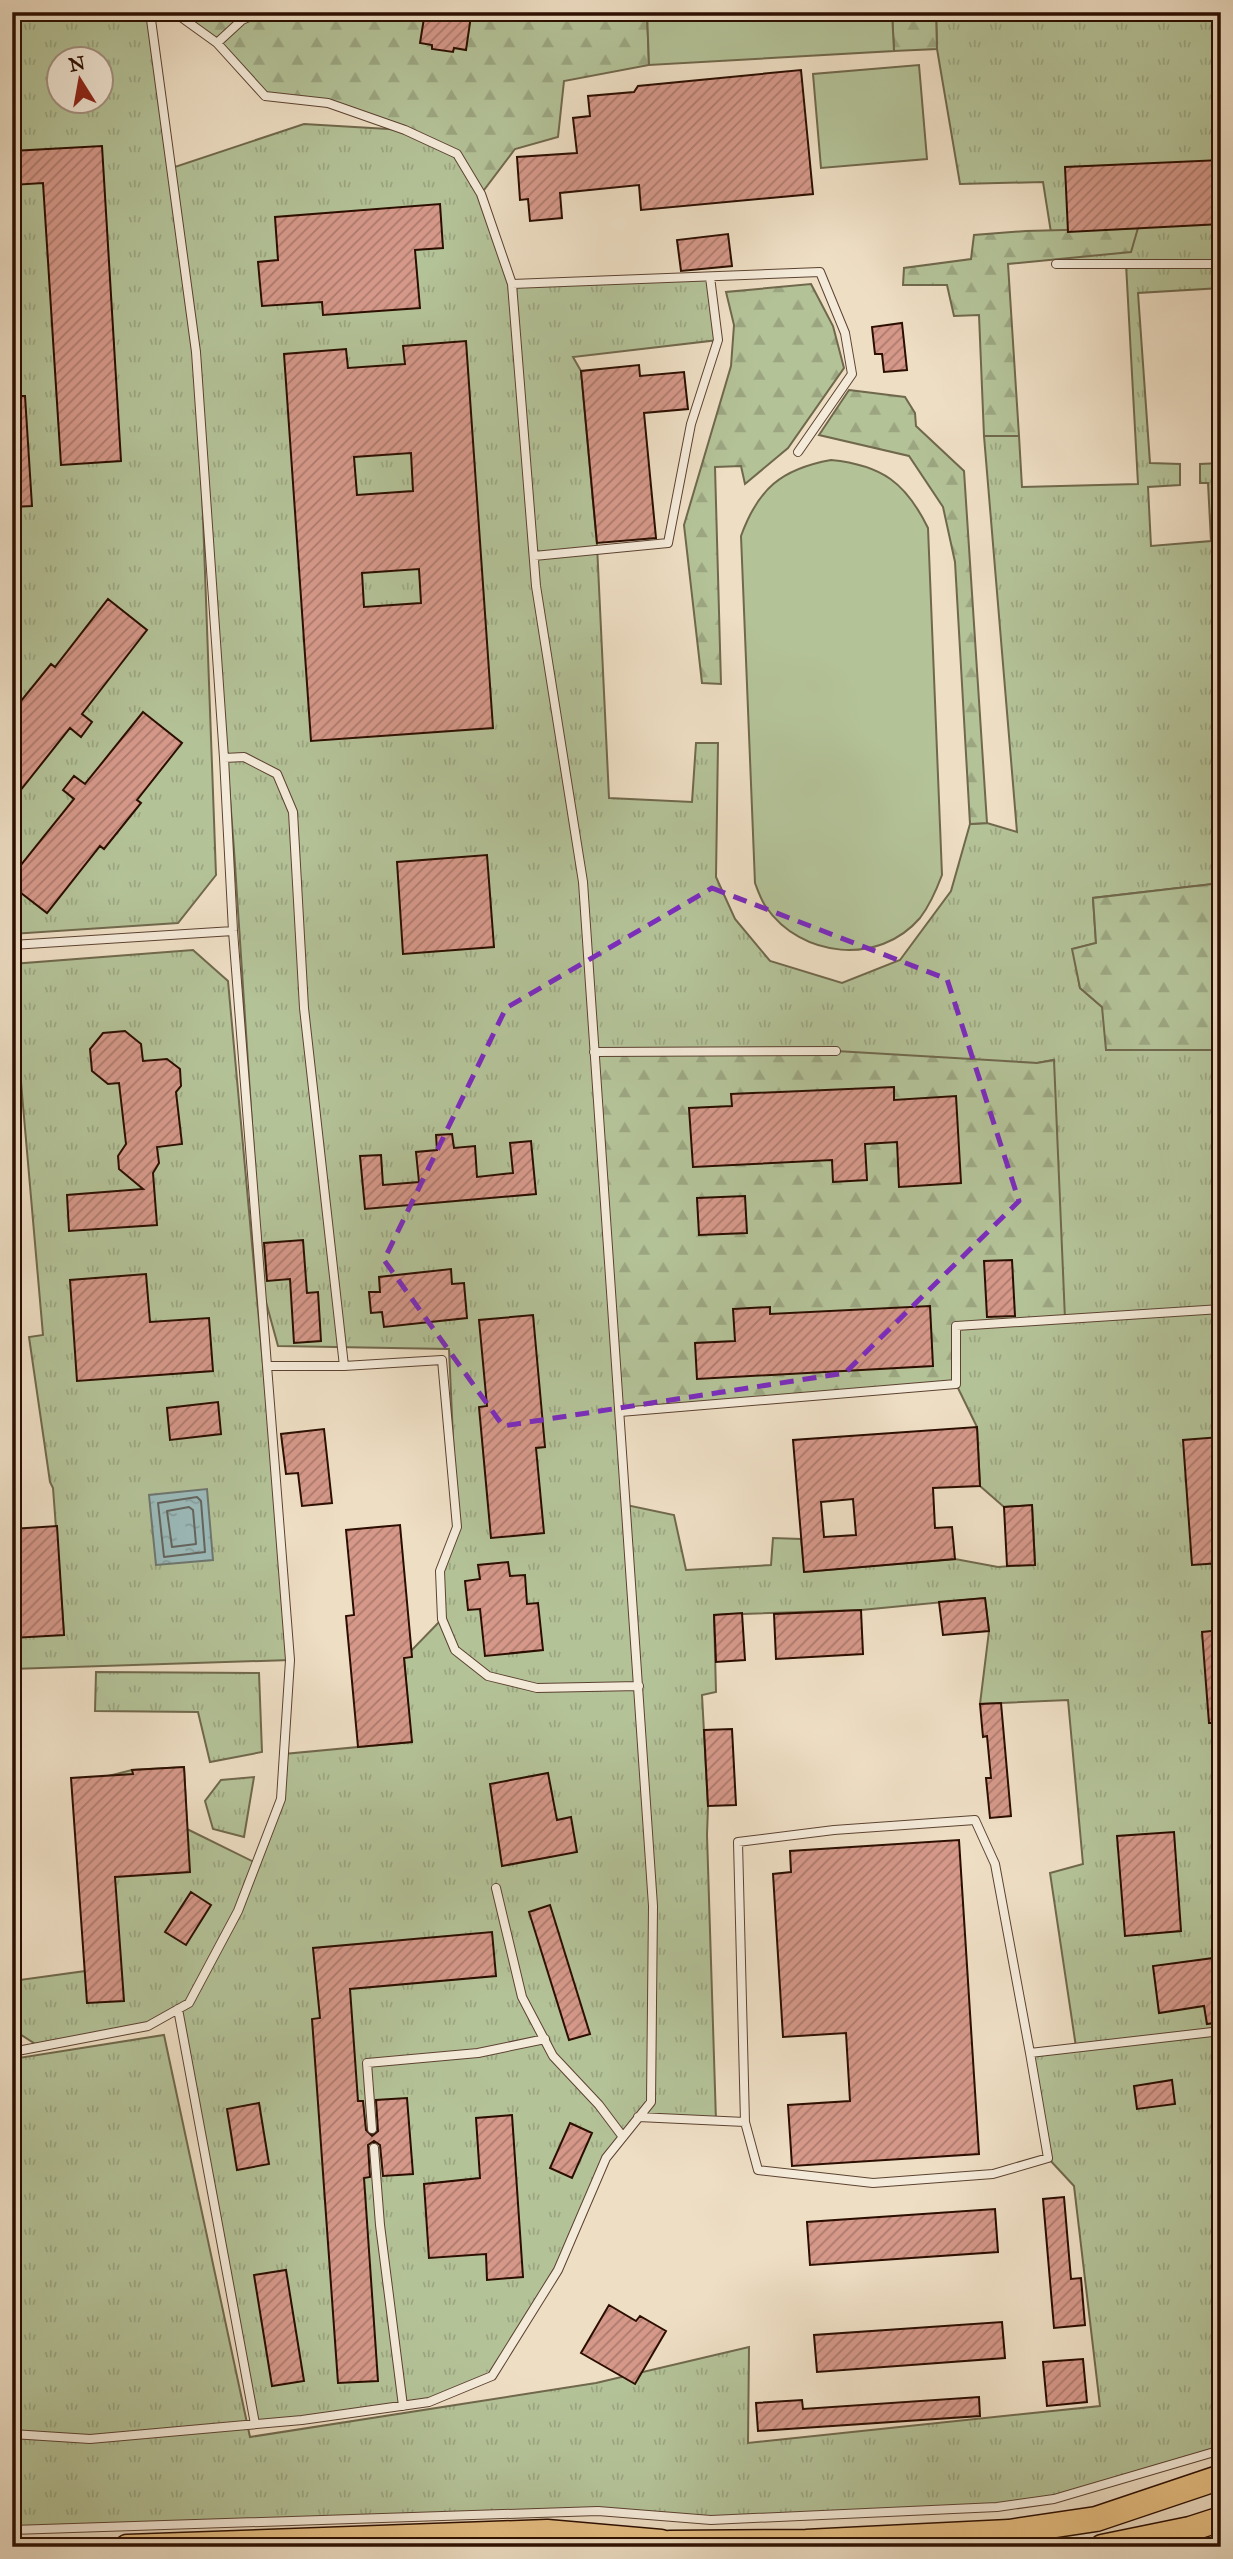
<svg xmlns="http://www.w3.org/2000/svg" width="1233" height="2559" viewBox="0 0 1233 2559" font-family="'IM FELL Great Primer',serif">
<defs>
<pattern id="grass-tufts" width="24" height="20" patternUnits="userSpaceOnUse" patternTransform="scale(1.75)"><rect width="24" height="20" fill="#b4c298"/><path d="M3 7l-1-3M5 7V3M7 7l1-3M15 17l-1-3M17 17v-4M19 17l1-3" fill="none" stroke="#9ba681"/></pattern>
<pattern id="forest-firs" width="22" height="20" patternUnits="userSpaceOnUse" patternTransform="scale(1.75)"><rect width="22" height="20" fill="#b4c298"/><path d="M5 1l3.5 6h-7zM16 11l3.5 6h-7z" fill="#9ba681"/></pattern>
<pattern id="water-ripples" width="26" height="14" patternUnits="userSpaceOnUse" patternTransform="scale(1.75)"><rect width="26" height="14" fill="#9bbbbb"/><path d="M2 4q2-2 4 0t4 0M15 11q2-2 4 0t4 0" fill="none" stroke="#86a09f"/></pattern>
<pattern id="building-hatch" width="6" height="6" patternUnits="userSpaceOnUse" patternTransform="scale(1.75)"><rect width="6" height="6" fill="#d59889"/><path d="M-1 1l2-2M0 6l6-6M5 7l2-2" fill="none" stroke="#ad7a6e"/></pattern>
</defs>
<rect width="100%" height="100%" fill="#eedec4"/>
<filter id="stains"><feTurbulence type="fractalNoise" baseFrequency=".00286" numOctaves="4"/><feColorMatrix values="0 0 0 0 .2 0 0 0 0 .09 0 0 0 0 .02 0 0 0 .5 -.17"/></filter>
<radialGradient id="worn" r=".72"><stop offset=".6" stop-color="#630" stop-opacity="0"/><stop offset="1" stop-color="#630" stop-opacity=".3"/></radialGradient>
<path fill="url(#grass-tufts)" stroke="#70684c" stroke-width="2" fill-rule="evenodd" d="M12,12H150L172,168L304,124L405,130L457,154L481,194L512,284L710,277L718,340L573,357L581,371L597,545L609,798L692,802L696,743H718L716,877L735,919L770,961L842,983L900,960L951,891L970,824L987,823L1017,832L984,436H1019L1022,487L1138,484L1126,264H1056L1043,182L960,184L937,49L936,12H1221V288L1138,293L1150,463L1180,464V485L1148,487L1151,546L1211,541L1208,483H1200V464L1221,463V883L1093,898L1096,943L1073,949L1080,988L1102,1007L1213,1050H1221V2450L1101,2486L997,2507L712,2520L598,2511L12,2530V2059L164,2035L250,2437L596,2383L749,2347L748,2443L1100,2406L1074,2186L1048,2158L1030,2053L1076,2047L1050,1873L1083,1864L1068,1700L980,1704L989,1631L985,1598L861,1610L714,1615L716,1692L702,1695L708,1806L707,1835L716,2121L638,2118L606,2158L558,2270L492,2376L429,2402L255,2424L178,2009L148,2026L40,2047L12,2029V1981L85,1971L108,1776L132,1770L184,1767L187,1829L256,1863L281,1799L284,1754L411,1742L404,1658L442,1619L440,1571L457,1527L449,1349L278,1346L263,1291L234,850L198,380L216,875L178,923L12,934ZM60,60H102V102H60ZM595,1052L1037,1063L1053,1060L956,1326V1384L977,1427L980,1486L1004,1507L1032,1505L1035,1564L998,1567L955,1559L805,1572L801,1539L773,1538L771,1565L686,1570L674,1515L626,1505Z
M193,950L228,981L290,1660L12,1669V1638L64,1634L53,1488L50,1482L29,1337L43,1335L20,1071H12V964Z
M96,1672L259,1673L262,1752L210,1762L198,1712L95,1711Z
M254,1777L244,1837L213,1829L205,1801L221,1780Z"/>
<path fill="url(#forest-firs)" stroke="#70684c" stroke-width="2" d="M174,12H647L649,65L564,81L558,137L515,149L481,194L457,154L328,103L265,96L217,43Z
M892,12H936L937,49L894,51Z
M1138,228L1131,252L1008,264L1019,436H984L979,315L954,316L947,285H903L904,268L971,259L974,235L1026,231Z
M811,284L833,326L844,368L788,448L745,484L741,466L715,467L721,684L702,683L684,525L731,366L734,325L726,292Z
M849,390L905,397L915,413L916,426L964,471L987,823L970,824L955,562L943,507L909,456L819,435Z
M1221,883V1050H1106L1102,1007L1080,988L1072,949L1096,943L1093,898Z
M836,1051L1037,1063L1054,1060L1065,1319L956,1326V1384L620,1412L594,1052Z"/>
<path fill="#b4c298" stroke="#70684c" stroke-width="2" d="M647,12H892L894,51L649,65Z
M919,65L927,159L821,168L813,74Z
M831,460C882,465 906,483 928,528L942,875C936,891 930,905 920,918C879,966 801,958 766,907C761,900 758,891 755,883L741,536C758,489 781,469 831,460Z"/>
<path fill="url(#water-ripples)" stroke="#6e7670" stroke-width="2" d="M207,1489L213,1560L156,1565L149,1495Z"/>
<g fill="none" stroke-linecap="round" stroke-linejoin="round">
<path stroke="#63645e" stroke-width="2" d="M197,1497L201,1501L205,1552L164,1557L158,1503Z
M189,1507L193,1510L196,1544L172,1547L167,1511Z"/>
</g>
<path fill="url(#building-hatch)" stroke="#2b0e00" stroke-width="2" fill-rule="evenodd" d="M425,12H458L471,16L466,50L454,48L453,52L432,49V45L420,43Z
M801,70L813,194L641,210L639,185L560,193L562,218L530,221L528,199L520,200L517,157L577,153L573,118L590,116L588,96L634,92L638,86Z
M102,146L121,461L61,465L43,183L12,185V151Z
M1221,160V224L1068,232L1065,167Z
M440,204L443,248L415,250L420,308L323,315L322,302L262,306L258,262L278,260L275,217Z
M728,234L732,266L681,271L677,240Z
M902,323L907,370L884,372L882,354H875L872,327Z
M466,341L493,728L311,741L284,354L346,349L348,368L405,364L403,346ZM411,453L413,491L357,495L354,457ZM419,569L421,603L364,607L362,573Z
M639,365L640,376L684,372L688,409L644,413L656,538L597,543L581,371Z
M12,396H25L32,506L12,507Z
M108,599L147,630L82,714L92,722L81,737L70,728L12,801V712L51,664L55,667Z
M143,712L182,743L137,800L141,803L104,849L100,846L47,913L12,886V876L74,799L63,790L74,776L85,784Z
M487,855L494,947L403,954L397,862Z
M125,1031L141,1044L143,1061L167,1059L180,1069L181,1086L176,1092L182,1144L157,1147L159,1163L153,1173L157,1225L69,1231L67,1195L143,1189L119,1169L118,1156L126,1144L119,1083L108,1084L92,1071L90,1049L103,1033Z
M894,1087V1100L956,1096L961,1183L899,1187L897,1142L865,1144L867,1180L833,1182L832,1160L693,1167L689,1108L732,1106L731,1094Z
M452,1134L454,1148L475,1146L477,1177L513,1173L510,1143L531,1141L536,1194L365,1209L360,1156L381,1155L383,1185L419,1182L416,1152L437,1150L436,1135Z
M745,1196L747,1233L699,1235L697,1198Z
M303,1240L307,1293L318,1292L321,1341L294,1343L290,1279L267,1281L264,1243Z
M1012,1260L1015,1316L987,1317L984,1261Z
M451,1269L452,1284L464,1283L467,1318L384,1327L382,1312L371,1313L369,1292H380L379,1277Z
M146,1274L150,1322L209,1318L213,1371L77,1381L70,1280Z
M930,1306L933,1366L697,1379L695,1343L735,1341L733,1309L770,1307V1314Z
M533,1315L545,1447L536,1448L544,1533L491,1538L479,1407L487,1406L479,1320Z
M218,1402L221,1434L170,1440L167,1408Z
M977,1427L980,1486L933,1488L935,1528L952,1527L955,1559L804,1572L793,1440ZM853,1499L856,1535L824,1537L821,1502Z
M324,1429L332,1503L302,1506L298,1473L286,1474L281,1434Z
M1220,1437L1221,1563L1192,1565L1183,1440Z
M1032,1505L1035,1565L1007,1566L1004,1507Z
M400,1525L412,1657L404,1658L412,1742L358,1747L346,1616L354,1615L346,1530Z
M57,1526L64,1635L12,1638V1529Z
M508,1562L510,1576L525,1575L527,1604L538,1603L543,1650L485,1656L480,1609L468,1610L465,1581L480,1579L478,1565Z
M985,1598L989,1631L943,1635L939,1602Z
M861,1610L863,1654L776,1659L774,1614Z
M742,1613L745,1660L716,1662L714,1615Z
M1221,1630V1723H1209L1202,1632Z
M1001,1703L1011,1816L990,1818L986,1778H991L987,1736L983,1737L980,1704Z
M732,1729L736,1805L708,1806L704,1730Z
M184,1767L190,1872L115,1877L124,2001L87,2003L71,1778L133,1774L132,1770Z
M548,1773L557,1820L571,1817L577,1852L502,1866L490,1784Z
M1174,1832L1181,1931L1125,1936L1117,1836Z
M959,1840L979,2154L792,2166L788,2105L850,2101L846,2033L783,2037L773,1874L791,1872L790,1851Z
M191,1892L211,1905L186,1945L165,1932Z
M550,1905L590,2034L569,2040L529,1912Z
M492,1932L496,1976L350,1989L358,2101H363L366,2130L372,2136L378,2131L376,2100L407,2098L413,2174L383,2176L380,2145L374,2141L368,2145L370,2177L364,2178L378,2381L338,2383L312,2019L320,2018L313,1948Z
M1221,1957V2022L1207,2024L1204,2006L1159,2013L1153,1966Z
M1172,2080L1175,2104L1137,2109L1134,2086Z
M259,2103L269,2164L237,2170L227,2109Z
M512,2115L523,2277L487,2280L486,2254L429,2258L424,2184L480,2178L476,2118Z
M570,2123L592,2133L572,2178L550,2168Z
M1064,2197L1071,2279L1081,2278L1085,2325L1054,2328L1043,2199Z
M995,2209L998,2252L810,2265L807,2222Z
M286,2270L304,2381L272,2386L254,2275Z
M609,2305L636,2321L640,2316L666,2331L635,2384L581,2353Z
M1002,2322L1005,2358L817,2372L814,2335Z
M1083,2359L1087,2402L1047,2406L1043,2362Z
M979,2397L980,2416L758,2431L756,2403L802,2400L803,2409Z"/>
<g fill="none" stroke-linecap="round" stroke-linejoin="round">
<defs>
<path id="service" d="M217,43L242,20L260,12
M1056,264H1221
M512,284L820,272L845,333L852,374L798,452
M534,556L668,543L691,424L718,340L710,277
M224,758L244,757L277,774L293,812L304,1008L344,1366H268
M12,945L233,931
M594,1052L836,1051
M344,1366L442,1360L457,1527L440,1571L442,1619L455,1650L488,1676L537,1688L639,1686
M620,1412L956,1384V1326L1221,1309
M496,1888L522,1997L553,2056L599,2105L623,2137
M178,2009L255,2424
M12,2052L148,2026L189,2003L238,1911L281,1799L290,1660L233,931L224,758L196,352L150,12
M638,2117L745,2122L758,2170L873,2183L993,2174L1048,2158L1030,2053L1221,2031
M745,2122L738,1842L834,1830L975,1820L995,1864L1030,2053
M372,2129L367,2063L478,2053L545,2039
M374,2148L380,2225L403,2406
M12,2434L90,2439L302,2420L429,2402L492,2376L558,2270L606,2158L651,2102L653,1906L583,882L536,586L512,284L481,194L457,154L405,130L328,103L265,96L217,43L174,12
M12,2530L598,2511L711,2520L997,2507L1054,2499L1221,2450"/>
<path id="minor" d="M1190,2529L1192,2547"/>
<path id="primary" d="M127,2547L547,2532L661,2542
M644,2547L669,2543L806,2542L1009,2532L1096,2519L1221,2477
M1102,2547L1190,2529L1221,2519"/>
</defs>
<use href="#service" stroke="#5c4231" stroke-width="10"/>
<use href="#minor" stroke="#5c4231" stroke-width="18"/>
<use href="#primary" stroke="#2b0e00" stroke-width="27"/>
<use href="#service" stroke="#f4ead9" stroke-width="8"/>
<use href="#minor" stroke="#f4ead9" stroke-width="16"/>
<use href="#primary" stroke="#e7bf82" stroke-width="24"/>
</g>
<path fill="none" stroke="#7b2cbf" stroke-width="5" stroke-dasharray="14 9" stroke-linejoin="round" d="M712,888L947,979L1019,1201L845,1373L503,1426L384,1260L506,1008Z"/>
<rect width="1233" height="2559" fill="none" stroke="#eedec4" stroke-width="42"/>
<rect x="14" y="14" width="1205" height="2531" fill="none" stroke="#2b0e00" stroke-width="3.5"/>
<rect x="21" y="21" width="1191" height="2517" fill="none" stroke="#2b0e00" stroke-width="2"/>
<g transform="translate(80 80) rotate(349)"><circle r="33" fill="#f4ead9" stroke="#a49282" stroke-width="2"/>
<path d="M0-5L12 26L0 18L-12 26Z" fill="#8f2418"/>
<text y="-10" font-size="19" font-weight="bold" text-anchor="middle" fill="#2b0e00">N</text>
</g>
<rect width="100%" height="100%" filter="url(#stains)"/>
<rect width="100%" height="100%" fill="url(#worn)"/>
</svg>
